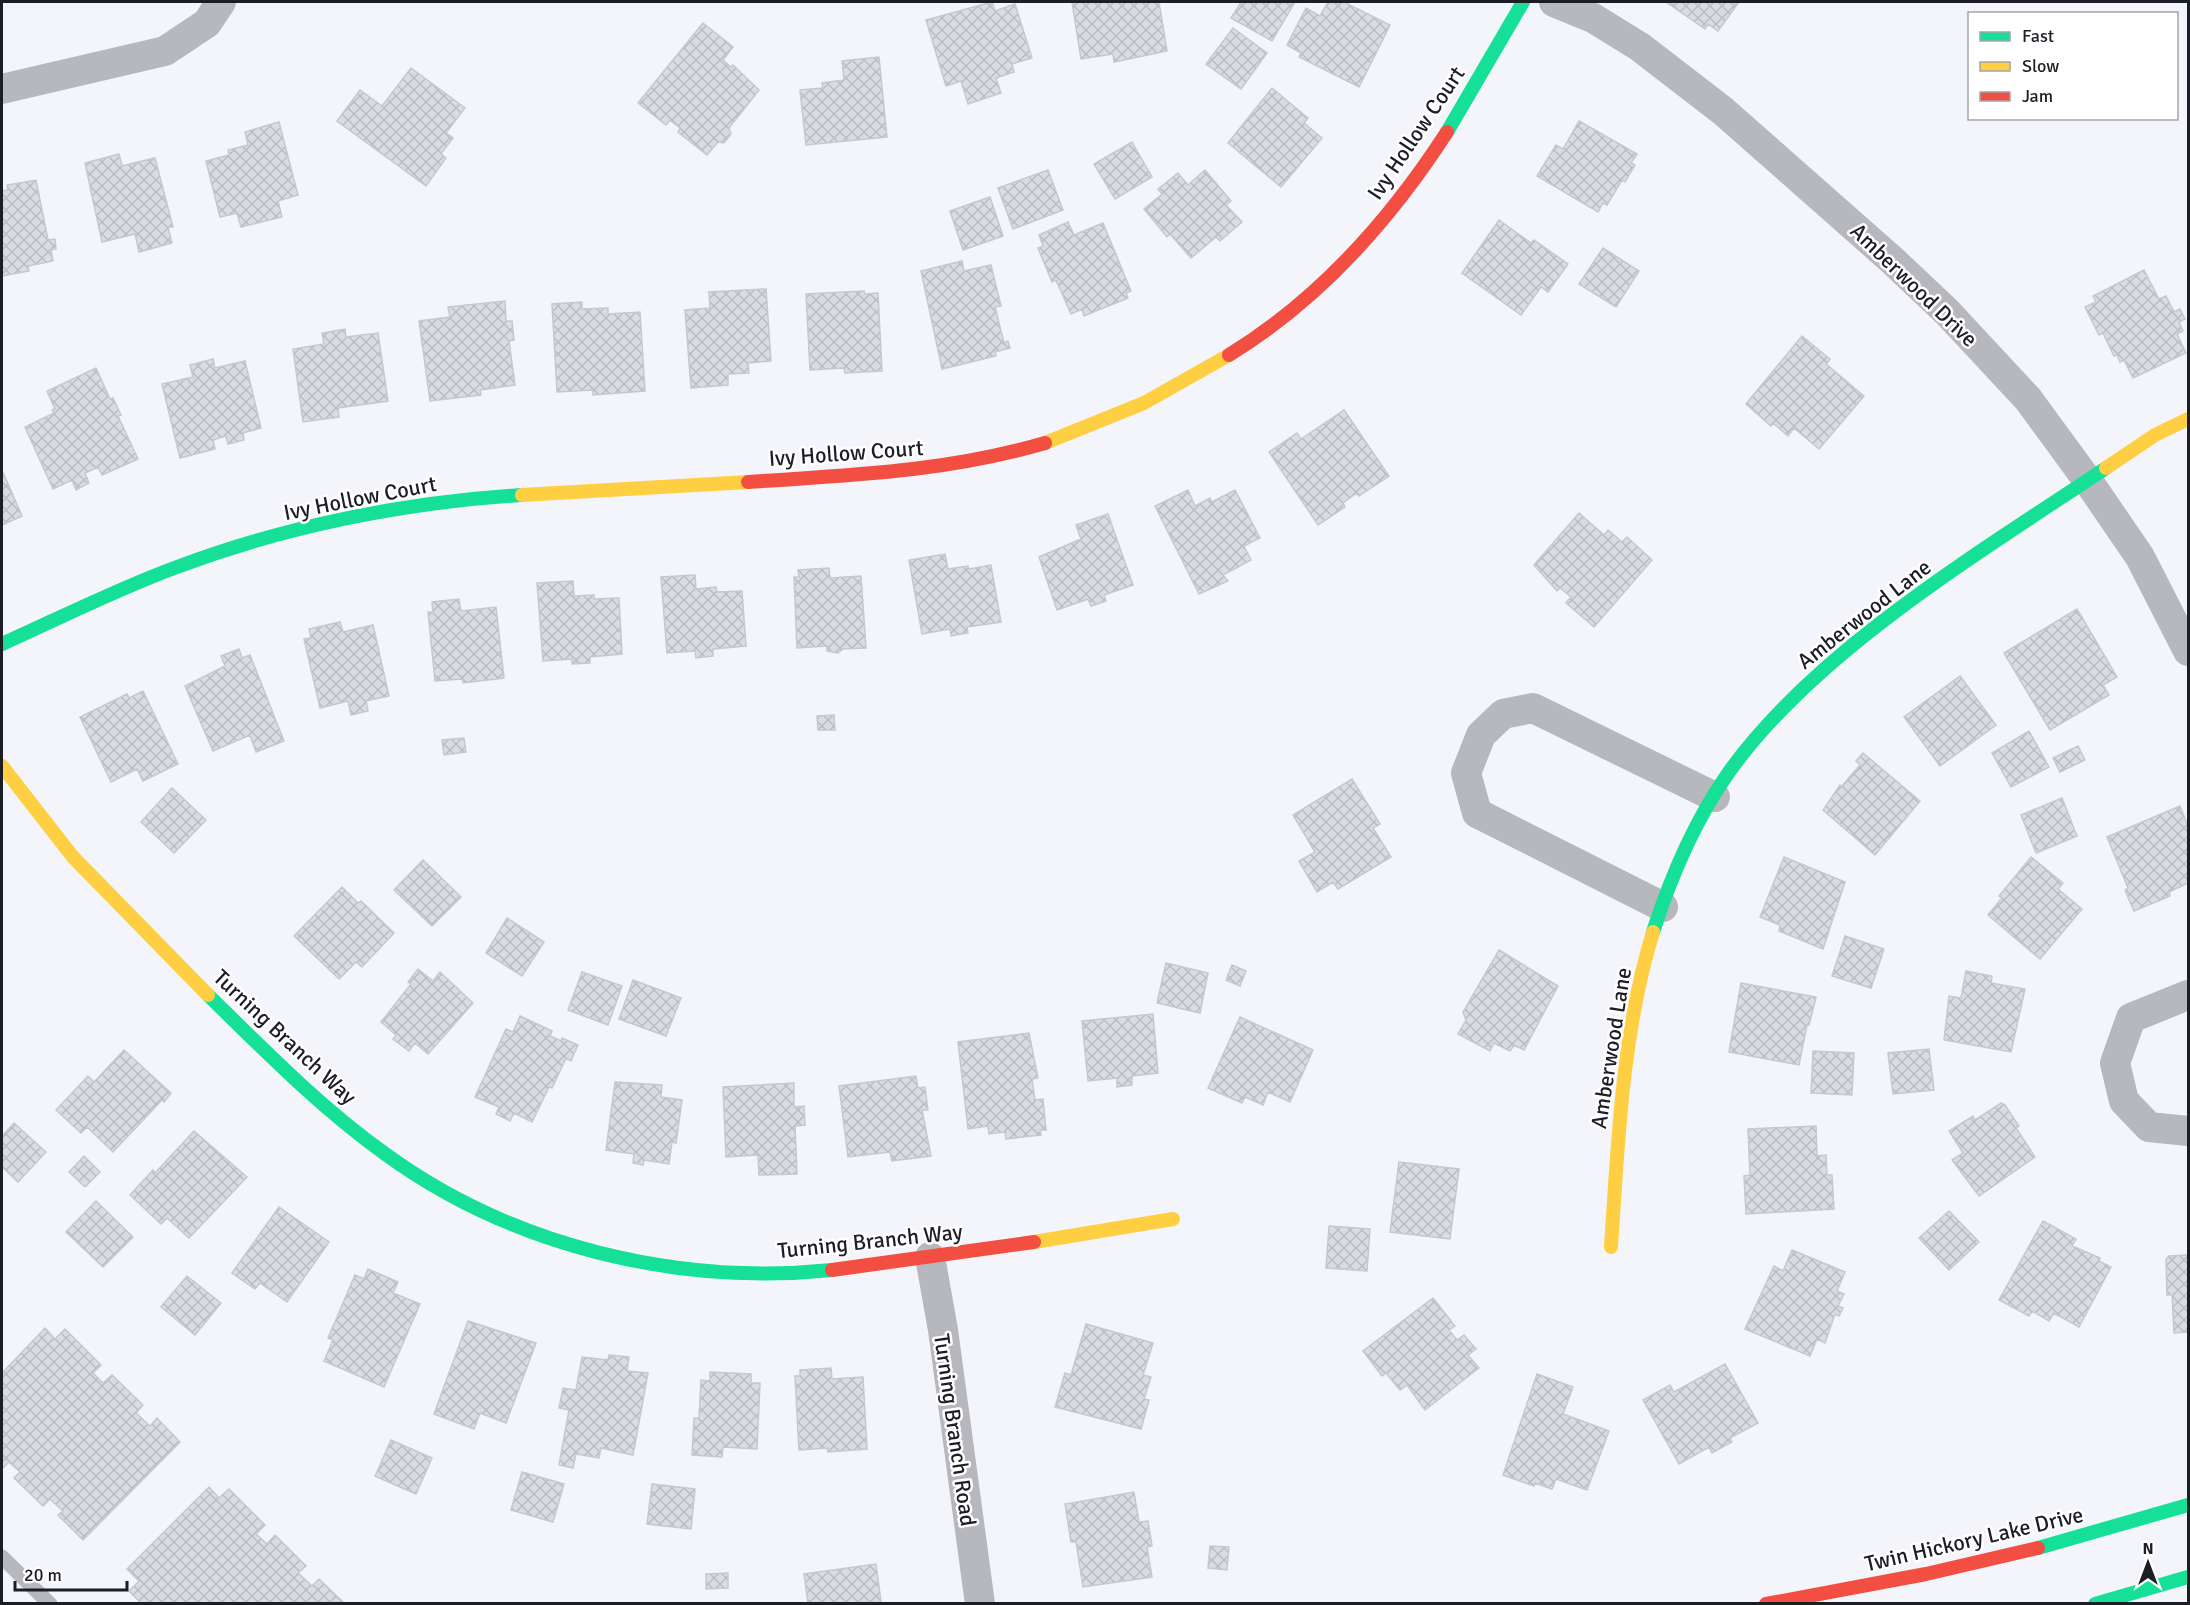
<svg xmlns="http://www.w3.org/2000/svg" width="2190" height="1605" viewBox="0 0 2190 1605" font-family="Signika,sans-serif">
<defs>
<pattern id="building-cross-hatch" width="8" height="8" patternUnits="userSpaceOnUse" patternTransform="scale(1.5)"><rect width="8" height="8" fill="#dadbe3"/><path d="M0 0l8 8M0 8l8-8" fill="none" stroke="#bbbcc3"/></pattern>
</defs>
<rect width="100%" height="100%" fill="#f4f5fb"/>
<path fill="url(#building-cross-hatch)" stroke="#c7c8ce" stroke-width="1.5" d="M992,2L995,11L1015,4L1032,58L1012,64L1014,72L996,78L1001,93L968,104L961,81L946,86L926,20Z
M1072,2H1159L1167,51L1114,62L1113,54L1081,59Z
M1241,2H1295L1272,41L1231,18Z
M1328,2H1344L1390,25L1359,87L1299,57L1301,53L1287,45L1306,8L1320,16Z
M1666,2H1739L1718,31L1708,24L1705,29Z
M703,23L733,47L723,60L731,67L733,65L759,90L729,128L731,134L724,143L718,142L707,155L678,132L680,128L670,120L666,125L638,103Z
M1233,28L1267,53L1241,89L1206,64Z
M879,57L887,137L806,145L800,90L823,88L822,83L844,80L842,61Z
M411,68L465,108L446,133L453,138L441,154L446,158L426,186L337,121L360,90L382,106Z
M1272,88L1308,118L1304,123L1322,138L1281,187L1228,143Z
M1579,121L1637,154L1631,163L1635,165L1625,182L1622,180L1607,205L1603,203L1598,212L1537,176L1556,145L1563,149Z
M279,122L298,195L278,201L282,217L241,227L237,213L220,217L206,161L229,155L228,150L248,145L245,132Z
M1132,142L1152,177L1115,199L1094,164Z
M119,154L122,166L155,158L173,227H168L172,243L139,252L135,234L102,242L85,163Z
M1048,170L1063,210L1013,229L998,188Z
M1205,170L1231,201L1226,205L1242,222L1220,241L1216,237L1191,258L1170,234L1167,237L1144,209L1162,194L1158,189L1178,173L1188,185Z
M36,180L48,240L55,239L56,249L51,250L53,261L28,266L29,271L2,276V191L8,190L7,185Z
M990,197L1003,236L963,250L950,211Z
M1499,220L1531,243L1534,240L1568,264L1548,292L1541,287L1521,315L1462,273Z
M1068,222L1074,235L1103,223L1131,291L1126,293L1128,298L1084,316L1082,309L1071,314L1056,280L1052,282L1038,248L1043,246L1039,235Z
M1603,248L1639,271L1616,307L1579,284Z
M962,261L964,271L991,265L1001,306L995,307L1004,343L1008,341L1010,348L995,352L996,356L942,369L921,271Z
M2144,270L2159,299L2166,296L2174,312L2180,309L2185,319L2179,322L2183,331L2177,334L2186,353L2133,378L2124,360L2120,362L2117,355L2114,356L2103,333L2099,335L2085,307L2096,302L2093,296Z
M766,289L771,361L748,363L749,373L728,374V385L691,388L685,310L710,308L709,292Z
M864,291L865,294L878,293L882,371L845,373L844,368L810,370L806,294Z
M505,301L506,321H512L514,340L509,341L515,385L480,390L481,395L430,401L419,321L450,317L448,307Z
M582,302V309L608,308V314L640,312L645,391L593,395V390L557,392L552,304Z
M345,329L346,337L378,333L388,401L338,408L339,417L303,422L293,349L324,344L322,333Z
M1802,336L1830,359L1826,364L1864,396L1819,449L1794,428L1788,436L1773,423L1771,426L1746,404Z
M213,359L215,368L245,361L261,428L243,433L244,440L228,444L226,436L213,440L215,449L180,458L162,384L193,377L190,365Z
M96,368L110,399L113,398L121,415L118,416L138,459L102,475L98,467L85,473L89,483L76,490L72,480L53,489L25,427L54,413L52,410L55,409L47,391Z
M1344,410L1389,476L1359,496L1357,493L1343,503L1345,507L1318,525L1269,452L1297,433L1301,439Z
M2,470L22,516L2,525Z
M1188,490L1195,506L1210,498L1212,502L1235,490L1260,538L1244,546L1251,560L1223,575L1228,581L1199,594L1155,506Z
M1579,513L1604,535L1608,530L1622,542L1627,537L1652,560L1594,627L1566,603L1571,597L1560,588L1557,591L1534,565Z
M1108,514L1133,585L1104,595L1106,601L1091,606L1088,599L1057,610L1039,557L1081,539L1076,525Z
M945,554L948,569L968,566L969,569L991,565L1001,622L967,627L968,633L951,636L950,629L922,634L909,560Z
M829,568L830,578L861,576L866,648L843,649L838,653L827,651V646L797,648L794,577H799L798,570Z
M695,575L696,589L716,587L717,592L742,591L746,646L713,649V656L696,658L695,651L667,653L661,577Z
M573,581L574,596L594,595V599L619,598L622,654L590,657V663L572,664V659L543,661L537,583Z
M459,599L461,611L496,607L504,678L463,683L462,679L435,681L428,612H433L432,602Z
M2077,609L2117,677L2103,685L2109,695L2050,730L2004,653Z
M340,622L343,632L373,625L389,696L366,701L368,711L351,715L348,701L320,708L304,639L311,638L309,629Z
M239,649L242,658L250,655L284,741L256,752L250,735L213,751L185,686L225,666L221,656Z
M1960,676L1996,725L1940,766L1904,717Z
M143,691L178,764L143,781L137,769L111,782L80,717L127,694L129,698Z
M834,715L835,730H818L817,716Z
M2029,731L2049,767L2011,787L1992,753Z
M464,738L466,752L444,755L442,740Z
M2078,746L2085,760L2060,772L2053,758Z
M1863,753L1920,801L1875,855L1823,810L1840,785L1841,787L1860,765L1856,761Z
M1352,779L1380,824L1373,828L1391,857L1338,889L1333,882L1317,892L1299,861L1315,852L1293,815Z
M172,788L206,820L174,853L141,822Z
M2062,798L2077,836L2036,853L2021,815Z
M2180,806L2188,826V883L2169,892L2170,896L2134,911L2125,890L2128,888L2107,837Z
M1784,857L1845,882L1823,949L1779,931L1780,925L1760,917Z
M2031,857L2063,883L2058,889L2082,909L2040,959L1988,915L2002,898L1999,896Z
M423,860L461,897L432,926L394,890Z
M342,887L358,903L361,901L394,933L362,967L356,962L339,979L294,936Z
M507,918L544,942L522,976L486,953Z
M1845,936L1884,949L1871,988L1832,976Z
M1499,950L1558,986L1524,1050L1514,1045L1510,1051L1494,1043L1490,1051L1458,1034L1466,1020L1463,1012Z
M1166,963L1208,973L1200,1013L1157,1003Z
M1232,965L1246,971L1240,986L1226,980Z
M418,969L433,981L440,972L473,1003L428,1054L415,1043L409,1051L393,1039L396,1035L381,1022L411,984L408,982Z
M1966,971L1992,976L1991,983L2025,989L2011,1052L1944,1040L1949,996L1961,998Z
M582,972L622,986L608,1025L568,1010Z
M633,980L681,998L666,1036L619,1019Z
M1741,983L1816,997L1809,1025H1807L1799,1065L1729,1052Z
M1153,1014L1158,1073L1132,1076V1085L1117,1087V1078L1088,1081L1082,1021Z
M520,1016L552,1031L550,1036L561,1041L562,1038L578,1045L571,1061L566,1058L552,1088L549,1087L532,1122L514,1113L510,1121L496,1114L499,1107L475,1097L506,1029L513,1032Z
M1240,1017L1313,1050L1290,1102L1268,1092L1263,1105L1245,1097L1242,1103L1208,1088Z
M1029,1033L1038,1078L1032,1079L1035,1100L1043,1099L1046,1130H1040L1041,1135L1006,1139L1005,1132L989,1134L988,1126L968,1129L958,1042Z
M1929,1049L1934,1090L1893,1094L1888,1053Z
M124,1050L171,1093L164,1102L162,1100L113,1152L87,1127L81,1133L56,1110L88,1076L94,1082Z
M1813,1051L1854,1053L1852,1095L1811,1093Z
M916,1076L918,1088L925,1087L928,1110H922L931,1156L892,1161L890,1152L848,1157L839,1086Z
M615,1082L662,1085L661,1097L682,1100L676,1143L672,1142L669,1164L644,1160L643,1165L633,1163L634,1154L606,1150Z
M794,1083V1107L804,1106L805,1125L795,1126L797,1174L759,1175L758,1155L726,1157L723,1087Z
M2001,1103L2005,1105L2019,1126L2016,1128L2035,1157L1979,1196L1952,1160L1963,1153L1949,1131L1973,1116L1975,1120Z
M14,1123L46,1152L18,1182L2,1167V1136Z
M1816,1126L1817,1156L1826,1155L1827,1175H1832L1834,1209L1746,1214L1744,1176L1750,1175L1748,1129Z
M194,1131L247,1177L189,1238L167,1218L161,1224L130,1195L153,1170L155,1173Z
M84,1156L100,1172L85,1187L69,1172Z
M1399,1162L1459,1169L1450,1239L1390,1232Z
M96,1201L133,1237L103,1267L66,1232Z
M279,1207L329,1242L287,1302L260,1283L255,1289L232,1273Z
M1949,1211L1979,1242L1949,1270L1919,1238Z
M2043,1221L2076,1239L2072,1246L2100,1258L2099,1261L2111,1267L2079,1327L2054,1313L2049,1321L2032,1311L2029,1316L1999,1300Z
M1329,1226L1370,1229L1367,1271L1326,1268Z
M1792,1250L1845,1272L1837,1291L1844,1294L1838,1306L1843,1308L1839,1316L1835,1314L1825,1343L1817,1339L1810,1356L1745,1329L1774,1266L1783,1271Z
M2188,1255V1332L2174,1333L2172,1295H2167L2166,1259L2169,1256Z
M368,1269L398,1282L393,1293L420,1304L384,1387L324,1361L333,1340L328,1338L355,1275L364,1279Z
M187,1276L221,1303L195,1335L161,1307Z
M1433,1298L1455,1326L1449,1330L1457,1340L1464,1335L1476,1349L1468,1355L1479,1368L1425,1410L1407,1385L1400,1390L1386,1373L1382,1376L1363,1351Z
M468,1321L536,1343L506,1423L480,1413L474,1429L434,1414Z
M1086,1324L1153,1343L1143,1375L1151,1377L1144,1399L1149,1400L1141,1429L1055,1407L1065,1373L1071,1375Z
M45,1328L55,1339L65,1329L101,1365L93,1373L103,1383L112,1375L143,1405L136,1413L150,1426L157,1418L180,1442L83,1540L58,1515L63,1511L50,1499L43,1506L14,1478L20,1472L9,1462L3,1468L2,1466V1373Z
M609,1355L629,1357L627,1371L648,1373L633,1455L601,1448L599,1458L576,1454L573,1468L559,1465L569,1410L559,1408L563,1388L576,1390L582,1357L608,1360Z
M1725,1364L1758,1423L1730,1438L1732,1442L1712,1453L1709,1447L1679,1464L1643,1400L1670,1385L1674,1392Z
M831,1368L832,1379L863,1377L867,1449L828,1452L827,1448L799,1450L795,1376H800V1370Z
M710,1372L751,1374V1383H760L757,1449L723,1447L722,1457L692,1455L694,1418H699L701,1380L710,1381Z
M1537,1374L1573,1387L1563,1414L1609,1431L1587,1490L1556,1479L1552,1489L1535,1483L1534,1486L1503,1475Z
M391,1440L432,1458L416,1494L375,1476Z
M522,1472L564,1484L553,1522L511,1510Z
M652,1484L695,1489L691,1529L647,1524Z
M209,1487L219,1498L229,1489L265,1525L256,1534L267,1544L275,1535L306,1566L298,1573L312,1586L319,1579L343,1602L142,1604L129,1591L139,1581L127,1569Z
M1134,1492L1139,1522L1148,1521L1152,1546L1147,1547L1152,1577L1083,1587L1076,1542H1071L1065,1504Z
M1210,1546L1229,1547L1227,1570L1208,1568Z
M876,1564L881,1602L808,1604L804,1574Z
M728,1573V1588L706,1589V1574Z"/>
<g fill="none" stroke-linecap="round" stroke-linejoin="round">
<path stroke="#b7b8bd" stroke-width="15" d="M2,1557L50,1604"/>
<path stroke="#b7b8bd" stroke-width="30" d="M1554,2L1593,18L1640,47L1723,111L1893,261L1947,312L2028,399L2088,481L2140,557L2188,651
M2,89L165,51L207,23L221,2
M1663,907L1477,813L1466,773L1481,735L1503,714L1533,708L1715,797
M2188,995L2131,1018L2115,1063L2124,1101L2149,1127L2188,1131
M930,1257L943,1330L980,1604"/>
<path stroke="#16e098" stroke-width="14" d="M1447,132L1523,2
M2,644C60,618 117,589 177,567C286,526 406,502 522,495
M1653,932C1671,876 1695,820 1729,772C1816,650 1982,551 2106,468
M208,995C264,1050 320,1107 384,1153C511,1246 677,1286 832,1270
M2038,1548L2188,1505
M2095,1604L2188,1577"/>
<path stroke="#ffcf43" stroke-width="14" d="M1045,443L1144,403L1229,355
M2106,468L2155,435L2188,419
M522,495L748,482
M2,766L73,857L208,995
M1034,1242L1173,1219
M1611,1247C1618,1142 1622,1033 1653,932"/>
<path stroke="#f24e42" stroke-width="14" d="M1229,355C1319,300 1390,220 1447,132
M748,482C851,475 945,472 1045,443
M832,1270L1034,1242
M1766,1604L1926,1574L2038,1548"/>
</g>
<g text-anchor="middle" dominant-baseline="central" stroke-width="5" stroke-linejoin="round" paint-order="stroke">
<g font-size="22" fill="#1d1e25" stroke="#fff">
<text transform="translate(1416 133) rotate(-56)">Ivy Hollow Court</text>
<text transform="translate(1914 285) rotate(44)">Amberwood Drive</text>
<text transform="translate(846 453) rotate(-4)">Ivy Hollow Court</text>
<text transform="translate(360 498) rotate(-11)">Ivy Hollow Court</text>
<text transform="translate(1864 614) rotate(-38)">Amberwood Lane</text>
<text transform="translate(285 1037) rotate(43)">Turning Branch Way</text>
<text transform="translate(1611 1048) rotate(-81)">Amberwood Lane</text>
<text transform="translate(870 1241) rotate(-6)">Turning Branch Way</text>
<text transform="translate(955 1430) rotate(82)">Turning Branch Road</text>
<text transform="translate(1974 1539) rotate(-13)">Twin Hickory Lake Drive</text>
</g>
</g>
<rect width="2190" height="1605" fill="none" stroke="#1d1e25" stroke-width="6"/>
<rect x="1968" y="12" width="210" height="108" fill="#ffffff" stroke="#a5a5a8" stroke-width="1.5"/>
<rect x="1980" y="32" width="30" height="9" fill="#16e098" stroke="#a5a5a8" stroke-width="1.5"/>
<text x="2022" y="42" font-size="18" fill="#1d1e25">Fast</text>
<rect x="1980" y="62" width="30" height="9" fill="#ffcf43" stroke="#a5a5a8" stroke-width="1.5"/>
<text x="2022" y="72" font-size="18" fill="#1d1e25">Slow</text>
<rect x="1980" y="92" width="30" height="9" fill="#f24e42" stroke="#a5a5a8" stroke-width="1.5"/>
<text x="2022" y="102" font-size="18" fill="#1d1e25">Jam</text>
<g transform="translate(2148 1563)" stroke="#ffffff" stroke-width="4.5" paint-order="stroke">
<path d="M0-4.5L10 22L0 15L-10 22Z" fill="#1d1e25"/>
<text y="-9" font-size="16" font-weight="bold" text-anchor="middle" fill="#1d1e25">N</text>
</g>
<path d="M15 1581v9h112v-9" fill="none" stroke="#1d1e25" stroke-width="3"/>
<text x="24" y="1581" font-size="18" fill="#1d1e25" stroke="#ffffff" stroke-width="4.5" paint-order="stroke">20 m</text>
</svg>
